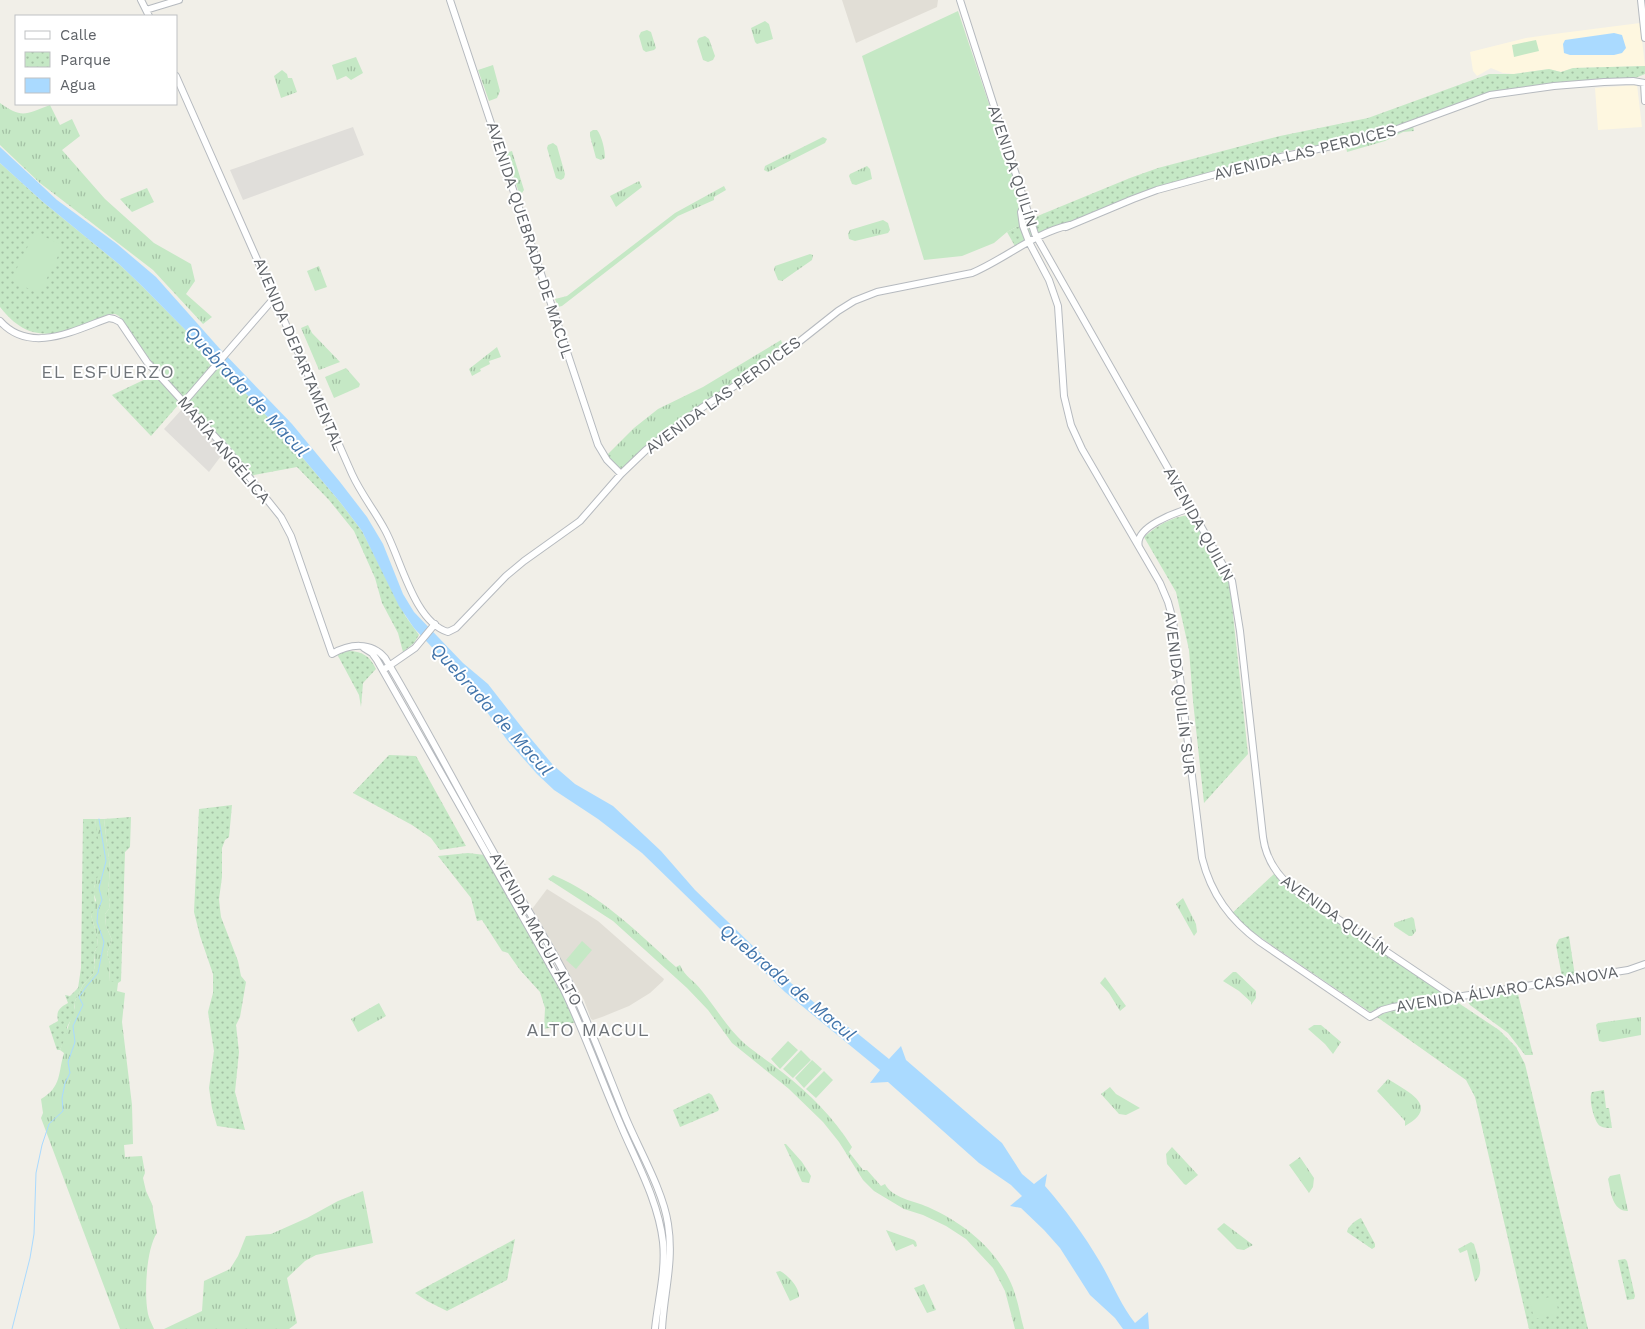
<svg xmlns="http://www.w3.org/2000/svg" width="1645" height="1329" viewBox="0 0 1645 1329" font-family="'Work Sans',sans-serif">
<defs>
<pattern id="grass-tufts" width="24" height="20" patternUnits="userSpaceOnUse" patternTransform="scale(1.25)"><rect width="24" height="20" fill="#c5e8c5"/><path d="M3 7l-1-3M5 7V3M7 7l1-3M15 17l-1-3M17 17v-4M19 17l1-3" fill="none" stroke="#a3c0a4"/></pattern>
<pattern id="park-dots" width="8" height="8" patternUnits="userSpaceOnUse" patternTransform="scale(1.25)"><rect width="8" height="8" fill="#c5e8c5"/><path d="M2 2h.1M6 6h.1" fill="none" stroke="#a3c0a4" stroke-width="1.8" stroke-linecap="round"/></pattern>
</defs>
<rect width="100%" height="100%" fill="#f1efe8"/>
<path fill="#fef7e0" d="M1640,23L1645,66L1573,68L1561,72L1549,69L1514,74L1503,73L1491,68L1477,76L1473,71L1470,52L1526,38L1554,34Z
M1637,85L1642,127L1598,130L1595,88Z"/>
<path fill="#e0deda" d="M353,127L364,155L243,200L230,170Z
M183,408L224,452L209,472L164,429Z"/>
<path fill="#e1ded6" d="M842,0H938L937,7L856,43Z
M547,889L598,921L664,979L663,981L650,993L629,1006L602,1017L593,1020L591,1019L584,1000L532,909Z"/>
<path fill="url(#grass-tufts)" d="M765,21L769,24L773,39L757,44L755,42L751,28Z
M647,30L651,32L656,48L654,50L646,52L643,50L639,36L641,32Z
M705,36L709,39L715,56L713,60L708,62L703,60L697,41L699,38Z
M356,57L363,73L351,80L346,76L337,80L332,65Z
M493,65L500,91L497,98L489,101L478,70Z
M282,70L287,74L288,78H292L297,92L281,98L274,76Z
M0,103C22,119 26,114 50,105L60,125L72,119L80,136L62,150L105,199L154,243L191,264L195,281L186,294L212,317L203,324L153,270L40,183L0,145Z
M1413,126L1414,131L1403,132L1385,141L1347,152L1346,146L1378,139Z
M593,130H597C602,136 605,150 605,158L601,160L596,158L590,136V132Z
M823,137L827,139L825,143L768,172L764,170L765,166Z
M553,143L557,146L565,174L564,178L561,180L556,178L547,148L548,145Z
M512,151L524,190L520,196L506,153Z
M867,166L870,169L872,179L856,185L852,184L849,176L850,174Z
M639,181L642,187L616,207L610,196Z
M724,186L726,190L714,197V200L678,216L562,306L558,307L555,299L567,296L675,213Z
M147,188L154,202L132,212L120,199Z
M883,220L888,223L890,230L888,233L855,241L849,239L848,234L850,230Z
M810,254L813,255L812,260L782,281L778,280L774,270L775,266Z
M319,266L327,287L315,291L307,271Z
M308,325L312,333L340,362L319,370L301,328Z
M781,340L784,349L621,470L607,455L634,428L658,409L703,387Z
M497,347L501,357L489,361L490,364L480,369L481,371L472,376L469,369Z
M346,368L360,384L359,387L334,398L325,377Z
M95,819H104L110,868L108,894L110,902L109,909L105,914L106,926L112,940L107,953L110,964L109,981H121L118,983L117,991L125,993L122,1022L132,1105L133,1144L124,1145L125,1157L142,1156L145,1173L143,1178L146,1191L152,1204L157,1233C146,1249 144,1295 148,1314C149,1319 152,1324 154,1329H120L41,1118L43,1113L41,1099C62,1087 58,1072 64,1053L60,1050L75,1007V1001L83,985L93,974L95,965L94,953L98,946L97,936L91,915L96,900L93,892L100,866Z
M553,875C601,895 637,932 676,967L680,965C684,976 695,981 702,991C716,1008 728,1029 745,1044C757,1054 770,1062 782,1072C809,1093 834,1118 852,1147L849,1152L863,1170H867L881,1186L885,1184C892,1198 914,1201 928,1207C964,1223 998,1250 1013,1288C1018,1301 1020,1315 1024,1329H1015L1005,1291L993,1268L966,1239L946,1226L923,1215L904,1209L874,1191L863,1180L839,1142L823,1122L789,1089L732,1043L708,1010L687,988L613,921L548,879Z
M1183,898L1196,924L1197,932L1194,936L1176,904Z
M1412,917L1414,919L1416,931L1412,936H1409L1394,926V923Z
M1233,972H1236L1256,991V998L1251,1005V1002L1239,991L1223,981Z
M1105,977L1126,1006L1120,1011L1109,993L1100,983Z
M379,1003L386,1016L358,1032L351,1019Z
M1641,1017V1035L1603,1042L1599,1041L1596,1025L1598,1023Z
M1314,1025H1321L1341,1042L1333,1054L1325,1044L1308,1029Z
M1388,1079C1408,1092 1441,1106 1405,1126V1121L1377,1091Z
M1110,1087L1116,1094L1140,1108L1126,1115L1119,1114L1101,1094Z
M784,1144H786L802,1162L811,1176L809,1183L802,1182Z
M1172,1147L1198,1175L1186,1185L1184,1184L1167,1164L1166,1154Z
M1300,1157L1314,1178L1313,1187L1309,1193L1289,1165Z
M1620,1174L1628,1211C1612,1211 1611,1192 1608,1179L1610,1176Z
M363,1191L373,1243L316,1255L305,1261L287,1278L297,1323L289,1329H164L202,1311L204,1281L230,1269L238,1256L246,1236L271,1234L307,1218L338,1201Z
M1224,1223L1253,1245L1244,1250L1237,1249L1217,1229Z
M886,1230L914,1240L916,1242L917,1246L915,1247L913,1244L896,1251Z
M1471,1242L1474,1244C1477,1256 1486,1272 1475,1282L1467,1250L1460,1253L1458,1249Z
M780,1271C788,1275 800,1288 799,1297L790,1301L776,1272Z
M924,1284L936,1310L927,1313L914,1288Z"/>
<path fill="url(#park-dots)" d="M1645,66V74L1633,79L1476,97L1373,134L1283,152L1164,186L1016,248L1007,232L1040,215L1130,178L1158,168L1280,136L1368,118L1489,74H1514L1549,69L1561,72L1573,68Z
M0,163L43,202L120,265L142,286L215,360L275,425L340,502L362,531L406,617L419,635L414,643L403,652L398,633L382,603L375,578L354,531L329,500L297,467L254,475L252,477L182,398L148,357L119,316L115,314H109C66,331 34,351 0,307Z
M154,375L178,400L179,404L151,436L112,395Z
M1190,515L1229,578L1248,754L1204,803L1193,701L1189,650L1176,592L1144,537C1158,525 1171,517 1190,515Z
M348,651C362,651 370,656 376,669L363,683L361,707L359,695L337,654Z
M389,755L416,756L466,846L440,850L431,838L412,825L353,793Z
M232,805L229,837L225,840L222,848V877L219,899L220,909L221,917L238,961L241,976L246,982L240,1017L236,1025L239,1052L235,1092L245,1130L217,1126L212,1108L209,1088L214,1051L208,1012L213,993V974L200,936L194,912L199,809Z
M131,817L130,847L125,852L121,981L109,982L110,964L107,953L112,940L106,926L105,914L109,909L110,902L108,894L110,868L104,819Z
M83,819H95C97,834 101,851 100,866C100,875 93,884 94,893C94,903 98,905 91,915L97,936L98,946L94,953V960L95,965L93,974L83,985L75,1001L74,1014L67,1027V1033L60,1050H57L49,1026L58,1021C56,1011 59,1008 68,1003L65,995L70,996L78,988L81,968Z
M468,853L485,855L561,988L577,1022L544,1029L545,1008L540,992L520,970L508,953L502,951L482,920L477,921L471,898L438,856Z
M1274,874L1292,889L1442,993L1384,1006L1370,1012L1229,916Z
M1569,936L1575,976L1562,977L1556,945L1559,939Z
M1517,990L1533,1055H1525L1508,1033L1470,1005L1467,1001L1469,998Z
M1454,1000L1499,1030L1516,1047L1525,1064L1588,1329H1529L1475,1097L1466,1080L1377,1017L1391,1010Z
M1604,1090L1606,1108H1609L1612,1128C1608,1128 1604,1128 1600,1126C1594,1122 1588,1097 1592,1092Z
M709,1093L712,1095L719,1109L718,1111L680,1127L673,1110Z
M1361,1218L1375,1244V1247L1372,1249L1347,1232C1347,1227 1357,1219 1361,1218Z
M515,1239L507,1280L447,1311L427,1301L415,1293Z
M1625,1259L1627,1261L1635,1296L1634,1299L1627,1300L1618,1260Z"/>
<path fill="#c5e8c5" d="M958,11L1028,221L1007,232L994,243L962,256L924,260L862,56Z
M1536,40L1539,51L1514,57L1512,45Z
M35,232L63,246L39,294L11,280Z
M582,941L592,950L576,969L566,960Z
M788,1041L798,1050L780,1069L771,1059Z
M801,1050L811,1060L793,1078L783,1069Z
M812,1060L822,1069L804,1088L795,1078Z
M824,1071L833,1080L816,1098L806,1089Z
M1555,1296L1559,1314L1534,1319L1530,1301Z"/>
<path fill="#aadaff" d="M1614,33L1622,35L1626,48L1622,53L1614,55H1570L1564,53L1563,44L1565,40Z
M0,147L57,200L117,244L156,277L220,349L292,424L340,482L367,517L383,544L403,594L414,612L463,663L488,684L527,734L553,765L575,784L613,806L661,851L695,890L791,983L823,1010L857,1033L889,1059L901,1046L906,1060L1002,1143L1022,1174L1034,1184L1047,1174L1045,1186C1066,1210 1084,1235 1100,1262C1112,1282 1120,1304 1135,1323L1148,1312L1149,1329H1123L1115,1318L1090,1295L1060,1248L1044,1230L1021,1208L1010,1206L1022,1196L1011,1185L979,1163L888,1082L870,1083L880,1070L785,992L642,853L598,819L554,790L537,774L507,740L469,687L414,628L399,606L362,531L340,502L275,425L215,360L142,286L120,265L43,202L0,163Z"/>
<g fill="none" stroke-linecap="round" stroke-linejoin="round">
<path stroke="#aadaff" stroke-width="1" d="M12,1329L30,1258L34,1234L36,1173L42,1145L49,1124L63,1111L62,1098L65,1083L70,1073L68,1062L75,1042L73,1026L83,1005L79,997L86,987L98,973L104,942L97,922L98,910L102,900L99,888L106,861L99,819"/>
<defs>
<path id="secondary" d="M141,0L149,16
M450,0L598,445L607,460L621,474
M960,0L1035,234L1232,581L1240,631L1263,837C1266,860 1277,876 1295,890L1454,997
M1641,0L1645,38
M146,10L179,0
M176,76L352,474C361,494 375,511 385,530C401,559 414,622 448,632L456,628L506,576L524,561L580,521L621,474L646,450L703,407L790,349L838,311L854,301L877,292L972,273C1005,259 1034,233 1070,225
M1644,83L1645,101
M1024,206L1021,212L1023,226L1029,242L1049,280L1058,306L1064,396L1071,425L1082,449L1160,583L1168,602L1173,620L1202,858C1211,894 1230,920 1260,942L1370,1017L1382,1010L1393,1007L1628,970L1645,964
M1066,227L1133,199L1157,190L1267,160L1378,136L1490,95L1554,86L1604,82L1633,81L1645,83
M0,321C30,355 75,330 109,318L114,319L120,322L147,362L229,452L281,517L291,536L332,654C349,644 371,641 385,658C423,721 457,788 494,853C520,898 550,943 573,990C592,1031 608,1074 625,1116C638,1148 663,1190 668,1224C674,1262 664,1292 662,1329
M184,402L275,297
M1139,547C1133,527 1177,512 1191,508
M364,648L372,653L377,660L563,988C584,1031 600,1077 619,1121C635,1160 658,1199 663,1242C666,1271 658,1300 655,1329
M386,668L415,648L435,624"/>
</defs>
<use href="#secondary" stroke="#b6babf" stroke-width="8"/>
<use href="#secondary" stroke="#fff" stroke-width="6"/>
</g>
<g text-anchor="middle" dominant-baseline="central" stroke-width="4" stroke-linejoin="round" paint-order="stroke">
<g font-size="16" fill="#5f6368" stroke="#fff">
<text transform="translate(1305 152) rotate(-14)">AVENIDA LAS PERDICES</text>
<text transform="translate(1013 166) rotate(72)">AVENIDA QUILÍN</text>
<text transform="translate(530 240) rotate(72)">AVENIDA QUEBRADA DE MACUL</text>
<text transform="translate(299 354) rotate(67)">AVENIDA DEPARTAMENTAL</text>
<text transform="translate(723 395) rotate(-36)">AVENIDA LAS PERDICES</text>
<text transform="translate(224 450) rotate(50)">MARÍA ANGÉLICA</text>
<text transform="translate(1199 524) rotate(61)">AVENIDA QUILÍN</text>
<text transform="translate(1180 693) rotate(83)">AVENIDA QUILÍN SUR</text>
<text transform="translate(1335 915) rotate(35)">AVENIDA QUILÍN</text>
<text transform="translate(536 929) rotate(61)">AVENIDA MACUL ALTO</text>
<text transform="translate(1507 989) rotate(-9)">AVENIDA ÁLVARO CASANOVA</text>
</g>
<g font-size="18" letter-spacing="1" fill="#70757a" stroke="#fff">
<text x="108" y="371">EL ESFUERZO</text>
<text x="588" y="1029">ALTO MACUL</text>
</g>
<g font-size="18" font-style="italic" fill="#4174aa" stroke="#fff">
<text transform="translate(247 391) rotate(47)">Quebrada de Macul</text>
<text transform="translate(492 709) rotate(48)">Quebrada de Macul</text>
<text transform="translate(788 982) rotate(40)">Quebrada de Macul</text>
</g>
</g>
<rect x="15" y="15" width="162" height="90" fill="#ffffff" stroke="#bfc1c3"/>
<rect x="25" y="31" width="25" height="8" fill="#ffffff" stroke="#bfc1c3"/>
<text x="60" y="40" font-size="15" fill="#5f6368">Calle</text>
<rect x="25" y="52" width="25" height="15" fill="url(#park-dots)" stroke="#bfc1c3"/>
<text x="60" y="65" font-size="15" fill="#5f6368">Parque</text>
<rect x="25" y="78" width="25" height="15" fill="#aadaff" stroke="#bfc1c3"/>
<text x="60" y="90" font-size="15" fill="#5f6368">Agua</text>
</svg>
